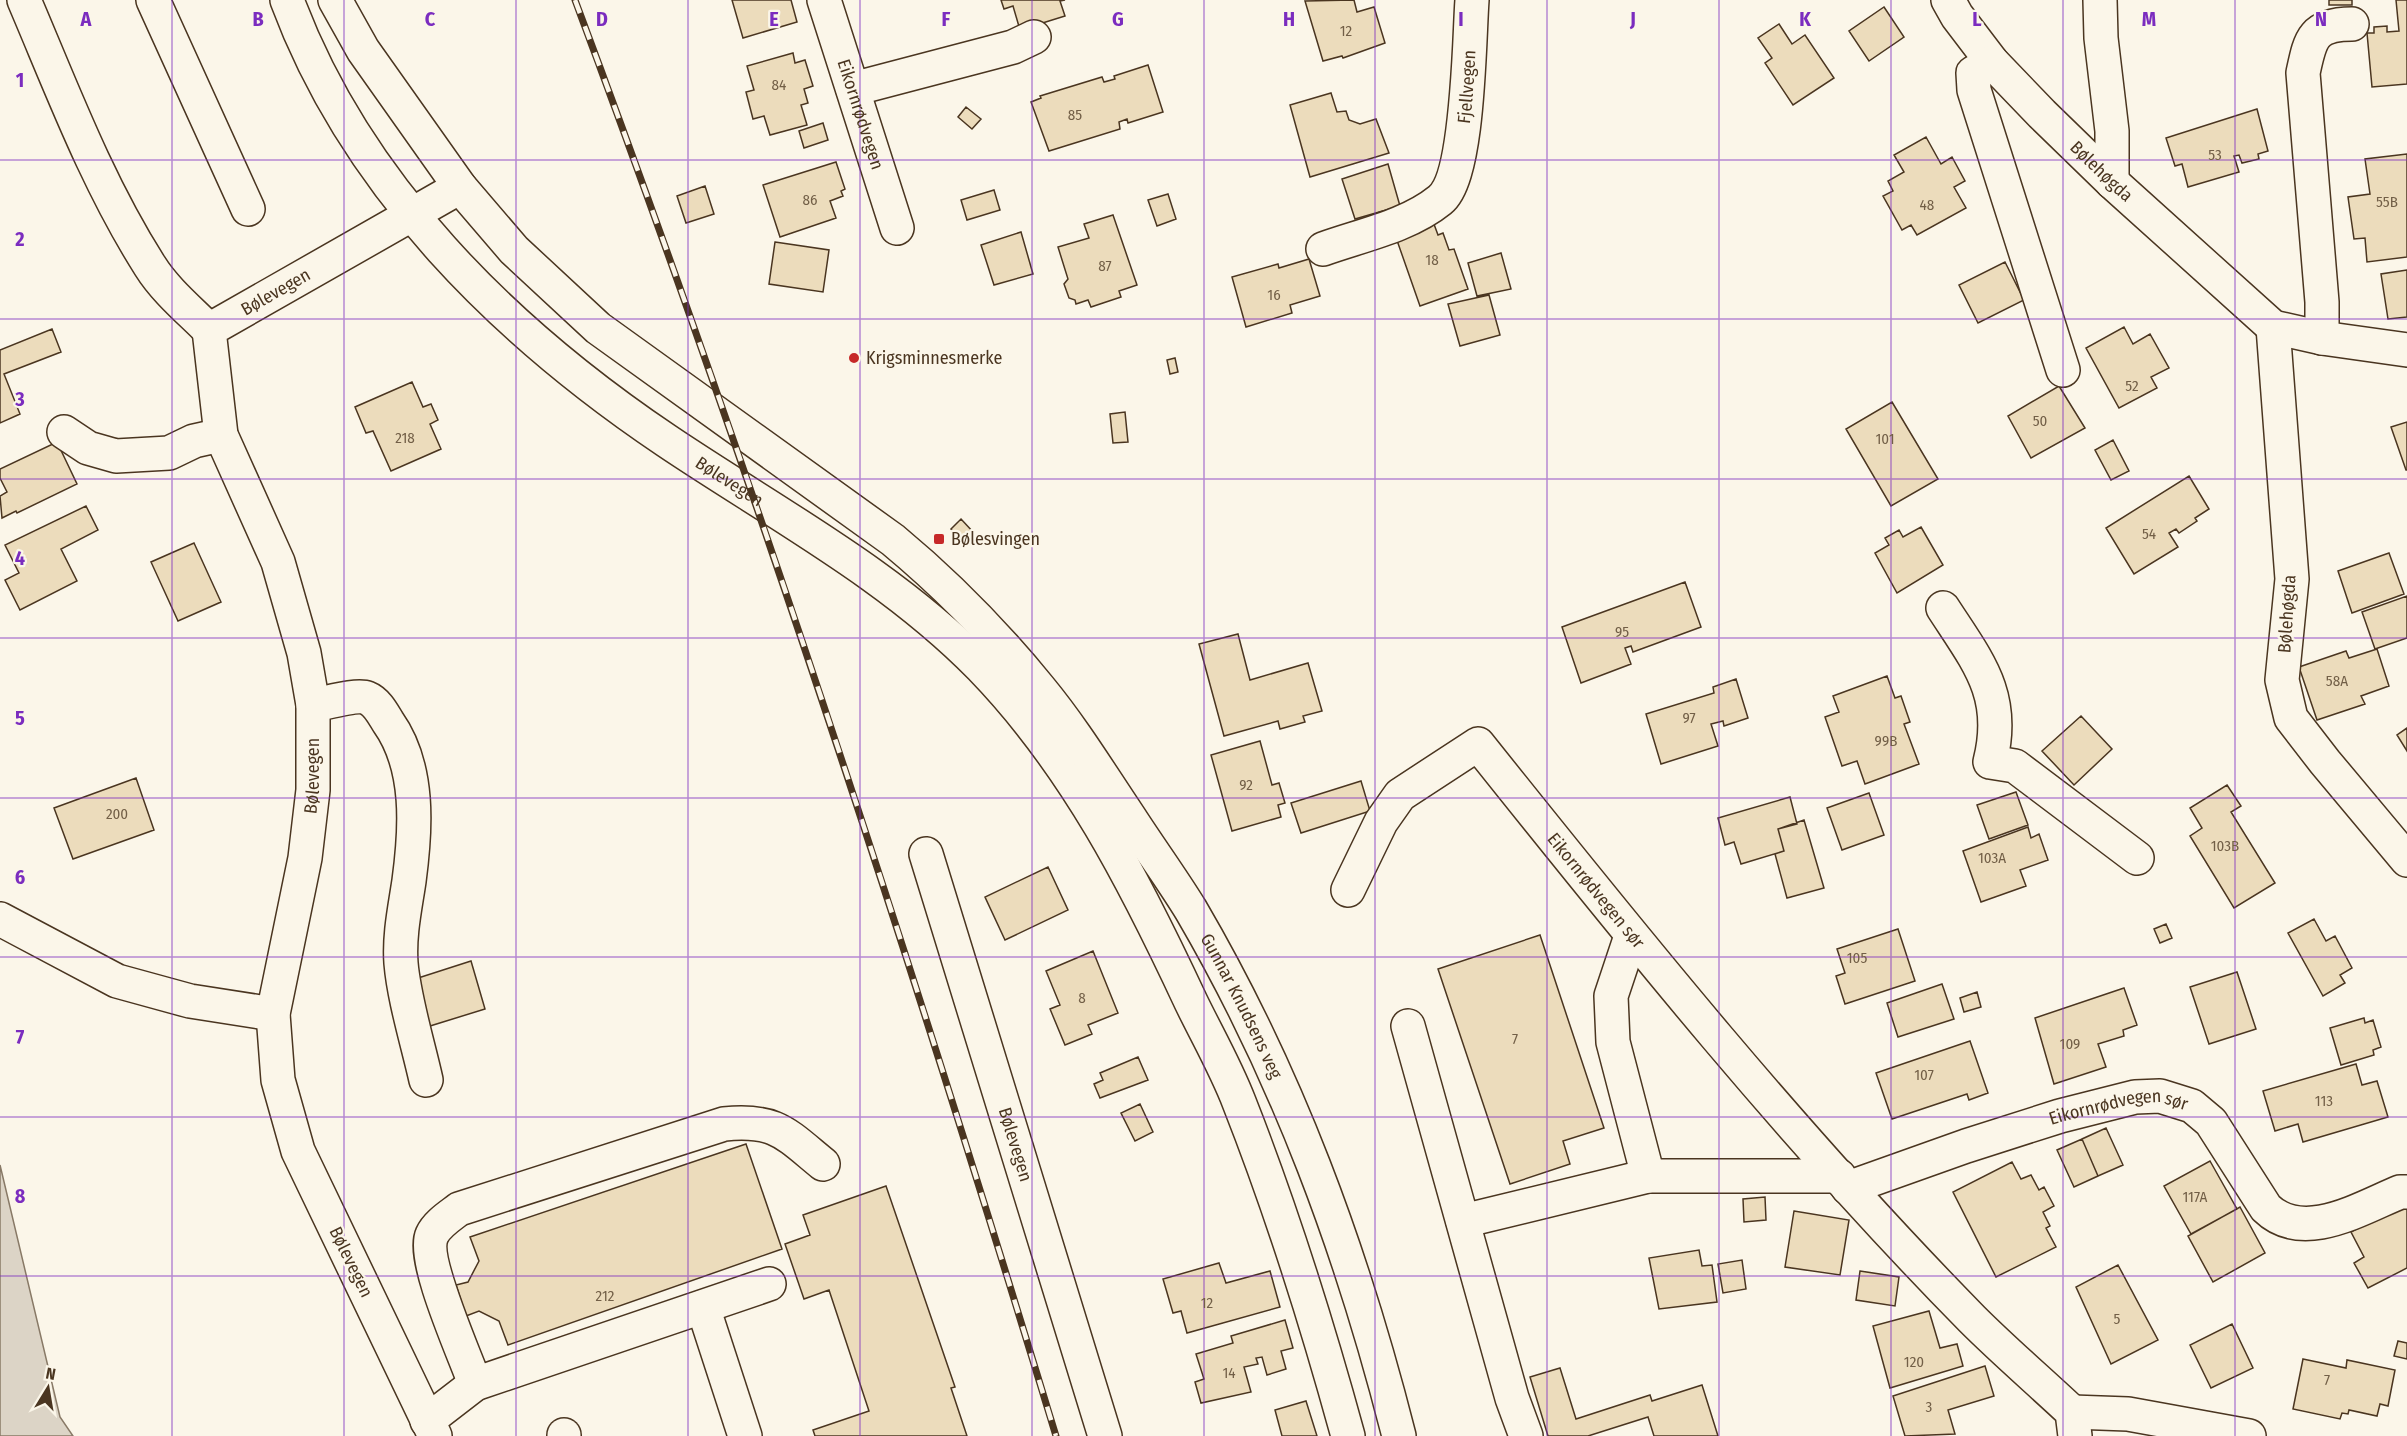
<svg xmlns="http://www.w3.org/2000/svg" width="2407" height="1436" viewBox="0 0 2407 1436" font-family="'Fira Sans Condensed',sans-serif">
<rect width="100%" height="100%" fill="#fbf6e9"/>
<path fill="#dcd4c6" stroke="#887966" stroke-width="1.5" d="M0,1165L60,1417L73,1436H0Z"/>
<path fill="#ecdcbc" stroke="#4a3520" stroke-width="1.5" d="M732,0H791L797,22L743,38Z
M1001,0H1065L1060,1L1065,16L1020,30L1013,6L1004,9Z
M1354,0L1357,12L1374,7L1385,43L1343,58L1342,56L1323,61L1305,1Z
M2329,0H2352V5H2329Z
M2396,0H2407V84L2372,87L2367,33H2374V27L2387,26V32L2399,31Z
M1884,7L1904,37L1869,61L1849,31Z
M1779,24L1792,44L1805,35L1834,78L1793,105L1765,63L1772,58L1758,38Z
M793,53L795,63L805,60L813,86L804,89L808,103L801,105L807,125L770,135L764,116L753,119L746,92L754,90L747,66Z
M1148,65L1163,112L1128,123L1127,119L1119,122L1120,129L1049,151L1031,102L1041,98L1040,96L1102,77L1104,82L1115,79L1114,76Z
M1331,93L1337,112L1346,111L1349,120L1360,124L1376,119L1389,153L1310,177L1290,105Z
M966,107L981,119L972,129L958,117Z
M2257,109L2268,151L2258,154L2259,159L2242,163L2239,155L2234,156L2239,172L2188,187L2182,164L2175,166L2166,138Z
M823,123L828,140L804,148L799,131Z
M1926,137L1941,164L1952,157L1965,181L1954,187L1966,208L1917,235L1911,225L1902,230L1883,196L1893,191L1888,181L1904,172L1894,155Z
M2407,154V257L2367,262L2365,238L2354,239L2348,197L2370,194L2365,159Z
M836,162L845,189L841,191L843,196L830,201L836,218L780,237L763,185Z
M1388,164L1400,206L1355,219L1342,179Z
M705,186L714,214L686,223L677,196Z
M994,190L1000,210L967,220L961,200Z
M1168,194L1176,219L1157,226L1148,200Z
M1113,215L1137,285L1119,291L1121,297L1091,307L1088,300L1076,304L1075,300L1069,298L1064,284L1068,279L1058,247L1089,238L1084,224Z
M1431,216L1438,235L1443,233L1449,250L1454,249L1468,289L1420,306L1393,229Z
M1021,232L1033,274L994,285L981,245Z
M775,242L829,250L823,292L769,284Z
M1501,253L1511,289L1477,296L1468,263Z
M1309,259L1320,296L1290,305L1292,313L1246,327L1232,277L1278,264L1279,268Z
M2005,262L2024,300L1978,323L1959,285Z
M2407,270V317L2388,319L2381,274Z
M1489,295L1500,335L1460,346L1448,304Z
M2124,327L2133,344L2150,334L2169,368L2151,377L2157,388L2119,408L2086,348Z
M52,329L61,352L4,374L20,414L0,423V350Z
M1175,358L1178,372L1170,374L1167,360Z
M412,382L423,407L431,404L438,420L430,424L441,449L391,471L373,431L366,433L355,407Z
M2059,386L2085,428L2031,458L2008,416Z
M1892,402L1938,479L1891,506L1846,429Z
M1125,412L1128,442L1113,443L1110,414Z
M2407,422V470H2406L2391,427Z
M2113,440L2129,471L2111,480L2095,450Z
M57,442L77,484L17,513L16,511L2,518L0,496L7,492L0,478V469Z
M2189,476L2209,509L2195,518L2197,521L2179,533L2176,529L2169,533L2178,547L2134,574L2106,528Z
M86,506L98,530L61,549L77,581L20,610L5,580L19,573L5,545Z
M961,519L974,533L964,543L951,529Z
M1921,527L1943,565L1897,593L1875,553L1889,545L1885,538L1899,530L1903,537Z
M194,543L221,602L178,621L151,562Z
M2389,553L2404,594L2352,613L2338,571Z
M1685,582L1701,627L1633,652L1631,646L1625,648L1631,664L1581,683L1562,627Z
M2407,596V638L2375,649L2362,612Z
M1238,634L1250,680L1308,663L1322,711L1303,716L1305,722L1280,729L1278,721L1224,736L1199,644Z
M2377,649L2389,686L2361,696L2365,704L2317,720L2299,667L2346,651L2349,658Z
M1887,676L1895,698L1901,696L1910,722L1904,724L1919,764L1865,784L1857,761L1842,766L1825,717L1839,712L1833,696Z
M1736,679L1748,718L1724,726L1723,721L1711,724L1718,746L1661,764L1646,714L1714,693L1713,687Z
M2081,716L2112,749L2074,785L2042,751Z
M2407,728V751L2397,735Z
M1260,741L1272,785L1279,783L1285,803L1278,805L1281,817L1232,831L1211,755Z
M136,778L154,830L73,859L54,808Z
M1361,781L1370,811L1301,833L1291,803Z
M2227,785L2241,806L2231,812L2275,883L2234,908L2190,836L2202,828L2190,808Z
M2016,792L2028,825L1989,839L1977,805Z
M1869,793L1884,835L1842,850L1827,808Z
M1790,797L1797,824L1778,829L1784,851L1741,864L1734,842L1725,845L1718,818Z
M1804,820L1824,888L1787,898L1775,854L1784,851L1778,829Z
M2028,827L2031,838L2039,834L2048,860L2020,870L2026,886L1981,902L1963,851Z
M1048,867L1068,910L1005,940L985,897Z
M2314,919L2326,941L2335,936L2352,968L2340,975L2345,983L2323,996L2288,933Z
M2166,924L2172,938L2160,943L2154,929Z
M1898,929L1915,981L1845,1004L1836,976L1845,973L1837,949Z
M1540,935L1604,1128L1563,1141L1570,1164L1510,1184L1438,969Z
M1093,951L1118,1013L1088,1025L1092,1034L1065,1045L1050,1009L1060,1005L1046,971Z
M471,961L485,1009L430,1026L415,979Z
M2237,972L2256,1029L2209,1044L2190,987Z
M1942,984L1954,1019L1898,1037L1887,1003Z
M2124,988L2137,1025L2123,1030L2124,1036L2098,1044L2106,1067L2054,1084L2035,1018Z
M1977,992L1981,1007L1964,1012L1960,998Z
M2364,1018L2365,1023L2373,1020L2381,1047L2373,1050L2374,1055L2341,1065L2330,1028Z
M1970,1041L1988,1093L1969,1100L1967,1094L1892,1119L1876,1073Z
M1138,1057L1148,1080L1100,1098L1094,1084L1103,1080L1100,1073Z
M2356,1064L2362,1085L2377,1081L2388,1117L2303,1142L2298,1124L2275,1131L2263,1091Z
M1140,1104L1153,1132L1135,1141L1121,1113Z
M2106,1128L2123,1165L2098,1176L2082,1139Z
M2082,1139L2098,1176L2074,1187L2057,1150Z
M746,1144L782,1249L508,1345L499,1321L479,1311L466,1316L456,1285L468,1282L479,1261L470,1237Z
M2210,1161L2237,1209L2191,1234L2164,1186Z
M2012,1162L2021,1179L2031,1175L2039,1190L2044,1187L2054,1206L2043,1212L2050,1226L2046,1228L2056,1247L1996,1277L1953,1192Z
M886,1186L955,1387L951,1388L967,1436H815L813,1430L869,1411L829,1290L804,1299L785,1244L810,1235L803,1215Z
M1765,1197L1766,1220L1744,1222L1743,1199Z
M2407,1202V1268L2368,1288L2354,1263L2364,1257L2351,1232Z
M2240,1207L2265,1253L2213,1282L2188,1236Z
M1794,1211L1849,1220L1840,1275L1785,1267Z
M1699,1250L1702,1266L1712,1265L1717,1302L1659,1309L1649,1258Z
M1742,1260L1746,1289L1723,1293L1718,1264Z
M1219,1263L1226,1283L1270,1271L1280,1307L1187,1333L1181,1311L1173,1313L1163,1279Z
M2118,1265L2158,1340L2111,1364L2076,1287Z
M1860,1271L1899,1277L1895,1306L1856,1300Z
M1929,1311L1940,1348L1957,1344L1963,1366L1890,1388L1873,1326Z
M1285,1320L1293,1348L1281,1351L1286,1369L1267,1375L1262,1357L1256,1358L1258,1364L1244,1367L1251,1392L1201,1403L1195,1382L1204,1379L1196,1354L1233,1343L1231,1336Z
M2232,1324L2253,1368L2211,1388L2190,1345Z
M2398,1341L2407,1343V1359L2394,1356Z
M2303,1359L2346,1368L2347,1360L2395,1370L2388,1406L2380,1404L2377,1416L2349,1410L2348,1414L2342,1413L2340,1419L2293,1409Z
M1985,1366L1994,1396L1948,1410L1955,1434L1905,1436L1893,1396Z
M1560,1368L1576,1419L1650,1395L1652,1401L1702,1385L1718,1436H1654L1648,1417L1588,1436H1548L1530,1377Z
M1306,1401L1317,1436H1282L1275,1410Z"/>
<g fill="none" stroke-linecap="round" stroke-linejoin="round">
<defs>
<g id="minor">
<path d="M24,0C62,89 97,183 150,266C165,290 188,309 209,330"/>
<path d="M153,0L248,209"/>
<path id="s1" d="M824,0L897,228"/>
<path id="s2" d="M1948,0L1957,16L1992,62L2042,114L2112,182L2273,327L2322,338L2407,350"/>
<path d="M2100,0L2101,38L2112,131V182"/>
<path d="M1992,62L1973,73L1974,90L2063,370"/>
<path d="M853,89L1013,47L1034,37"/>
<path id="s3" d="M1323,249C1362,235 1408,226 1440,200C1469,177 1469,40 1472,0"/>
<path d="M2273,327L2292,579L2282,680L2291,718L2325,762L2407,860"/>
<path d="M2322,338V302L2303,73C2310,40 2312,24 2352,24"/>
<path d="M64,432L88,448L116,456L169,453L194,441L221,435"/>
<path d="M1943,608C1978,662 2007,695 1990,762L2015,766L2137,858"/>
<path d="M313,705C326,703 357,694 367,698C377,702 383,714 388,722C420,767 416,829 409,881C405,908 399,935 401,963C404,999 418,1044 426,1080"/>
<path id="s4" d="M926,854L1105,1436"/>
<path id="s5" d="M1348,890L1381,822L1400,795L1478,744C1636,942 1795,1139 1972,1319C2004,1351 2039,1381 2072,1412L2075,1436"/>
<path d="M0,919L117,981L190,1001L273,1014"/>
<path d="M1631,936L1611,996L1613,1042L1648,1176"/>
<path d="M1408,1026L1512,1398L1526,1436"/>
<path id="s6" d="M1848,1188L1966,1146L2060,1116L2135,1097L2160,1096L2192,1106L2211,1122L2266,1208C2303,1244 2361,1208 2400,1192H2407"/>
<path d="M1463,1221L1648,1176H1839"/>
<path d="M703,1307L745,1436"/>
<path d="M475,1384C465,1355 421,1259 432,1235C437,1224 450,1216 459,1209L724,1124C776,1119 785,1133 823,1164"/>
<path d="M2072,1412L2128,1414L2249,1436"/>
<path d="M427,1421L475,1384L769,1284"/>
<path d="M564,1435V1436"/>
<path id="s7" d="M435,1436L298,1151L278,1080L273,1014L305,858L313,790V705L304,653L278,562L221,435L209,330L460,187"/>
</g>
<g id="major">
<path id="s8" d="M287,0C356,186 505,332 667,441C774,513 890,574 981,667C1075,764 1135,882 1191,1002C1207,1035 1226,1068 1239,1102C1282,1211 1317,1323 1348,1436"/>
<path id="s9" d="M335,0L363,50L460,187L514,250L598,328L893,540C946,584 996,635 1040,689C1073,729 1101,775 1130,818C1150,849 1172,879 1191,910C1288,1076 1352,1251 1399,1436"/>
</g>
</defs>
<use href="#minor" stroke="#4a3520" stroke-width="36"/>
<use href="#major" stroke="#4a3520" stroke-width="36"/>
<use href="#minor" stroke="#fbf6e9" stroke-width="33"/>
<use href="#major" stroke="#fbf6e9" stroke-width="33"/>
<defs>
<path id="rail" d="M575,0C752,473 909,953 1056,1436"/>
</defs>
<use href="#rail" stroke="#4a3520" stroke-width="7"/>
<use href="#rail" stroke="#fbf6e9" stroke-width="4.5" stroke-dasharray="14" stroke-linecap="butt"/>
</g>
<path fill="none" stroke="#7b2cbf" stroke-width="1.5" stroke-opacity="0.55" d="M172,0V1436M344,0V1436M516,0V1436M688,0V1436M860,0V1436M1032,0V1436M1204,0V1436M1375,0V1436M1547,0V1436M1719,0V1436M1891,0V1436M2063,0V1436M2235,0V1436M0,160H2407M0,319H2407M0,479H2407M0,638H2407M0,798H2407M0,957H2407M0,1117H2407M0,1276H2407"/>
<g fill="#c62828" stroke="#fbf6e9" stroke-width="2">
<circle cx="854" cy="358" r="6"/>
<rect x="933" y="533" width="12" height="12" rx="3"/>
</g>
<g text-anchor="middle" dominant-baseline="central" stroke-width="4.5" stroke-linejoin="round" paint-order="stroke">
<g font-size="15" fill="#725f47">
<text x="1346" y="31">12</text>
<text x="779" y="85">84</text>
<text x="1075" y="115">85</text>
<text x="2215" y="155">53</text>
<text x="810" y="200">86</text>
<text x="2387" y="202">55B</text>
<text x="1927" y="205">48</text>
<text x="1432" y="260">18</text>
<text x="1105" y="266">87</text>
<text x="1274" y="295">16</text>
<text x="2132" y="386">52</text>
<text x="2040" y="421">50</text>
<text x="405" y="438">218</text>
<text x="1885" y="439">101</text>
<text x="2149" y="534">54</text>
<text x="1622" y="632">95</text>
<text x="2337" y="681">58A</text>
<text x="1689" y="718">97</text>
<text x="1886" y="741">99B</text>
<text x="1246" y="785">92</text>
<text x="117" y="814">200</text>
<text x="2225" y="846">103B</text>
<text x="1992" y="858">103A</text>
<text x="1857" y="958">105</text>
<text x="1082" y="998">8</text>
<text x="1515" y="1039">7</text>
<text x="2070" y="1044">109</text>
<text x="1924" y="1075">107</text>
<text x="2324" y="1101">113</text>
<text x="2195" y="1197">117A</text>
<text x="605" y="1296">212</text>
<text x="1207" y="1303">12</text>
<text x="2117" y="1319">5</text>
<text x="1914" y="1362">120</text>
<text x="1229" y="1373">14</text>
<text x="2327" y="1380">7</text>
<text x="1929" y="1407">3</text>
</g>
<g font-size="18" fill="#4a3520" stroke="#fbf6e9">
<text stroke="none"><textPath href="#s3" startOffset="246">Fjellvegen</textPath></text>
<text stroke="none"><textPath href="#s1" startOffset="120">Eikornrødvegen</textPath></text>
<text stroke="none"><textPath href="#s2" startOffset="231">Bølehøgda</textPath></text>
<text stroke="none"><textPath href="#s7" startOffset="1238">Bølevegen</textPath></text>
<text stroke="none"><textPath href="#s8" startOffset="666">Bølevegen</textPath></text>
<text transform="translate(2287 614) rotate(-86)">Bølehøgda</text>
<text stroke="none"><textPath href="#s7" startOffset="698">Bølevegen</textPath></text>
<text stroke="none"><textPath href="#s5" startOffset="390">Eikornrødvegen sør</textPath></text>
<text stroke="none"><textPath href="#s9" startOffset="1372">Gunnar Knudsens veg</textPath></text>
<text stroke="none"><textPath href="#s6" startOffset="284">Eikornrødvegen sør</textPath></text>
<text stroke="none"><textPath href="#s4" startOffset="304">Bølevegen</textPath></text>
<text transform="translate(351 1262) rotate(64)">Bølevegen</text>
</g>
<g font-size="18" fill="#4a3520" stroke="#fbf6e9" text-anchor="start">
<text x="866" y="358">Krigsminnesmerke</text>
<text x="951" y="539">Bølesvingen</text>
</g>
</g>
<g font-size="20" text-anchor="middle" font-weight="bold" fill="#7b2cbf" stroke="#fbf6e9" stroke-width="4.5" stroke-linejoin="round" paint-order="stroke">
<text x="86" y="26">A</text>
<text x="258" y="26">B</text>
<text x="430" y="26">C</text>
<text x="602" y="26">D</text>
<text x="774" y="26">E</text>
<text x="946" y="26">F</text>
<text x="1118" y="26">G</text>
<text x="1289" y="26">H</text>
<text x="1461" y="26">I</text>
<text x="1633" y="26">J</text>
<text x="1805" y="26">K</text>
<text x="1977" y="26">L</text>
<text x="2149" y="26">M</text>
<text x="2321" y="26">N</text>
<text x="20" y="87">1</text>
<text x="20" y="246">2</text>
<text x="20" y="406">3</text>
<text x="20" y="565">4</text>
<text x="20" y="725">5</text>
<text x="20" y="884">6</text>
<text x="20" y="1044">7</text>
<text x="20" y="1203">8</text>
</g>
<g transform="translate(48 1388) rotate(11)" stroke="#fbf6e9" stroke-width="4.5" paint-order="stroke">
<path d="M0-4.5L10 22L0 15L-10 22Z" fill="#4a3520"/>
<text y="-9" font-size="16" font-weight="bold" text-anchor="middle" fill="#4a3520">N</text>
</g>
</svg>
